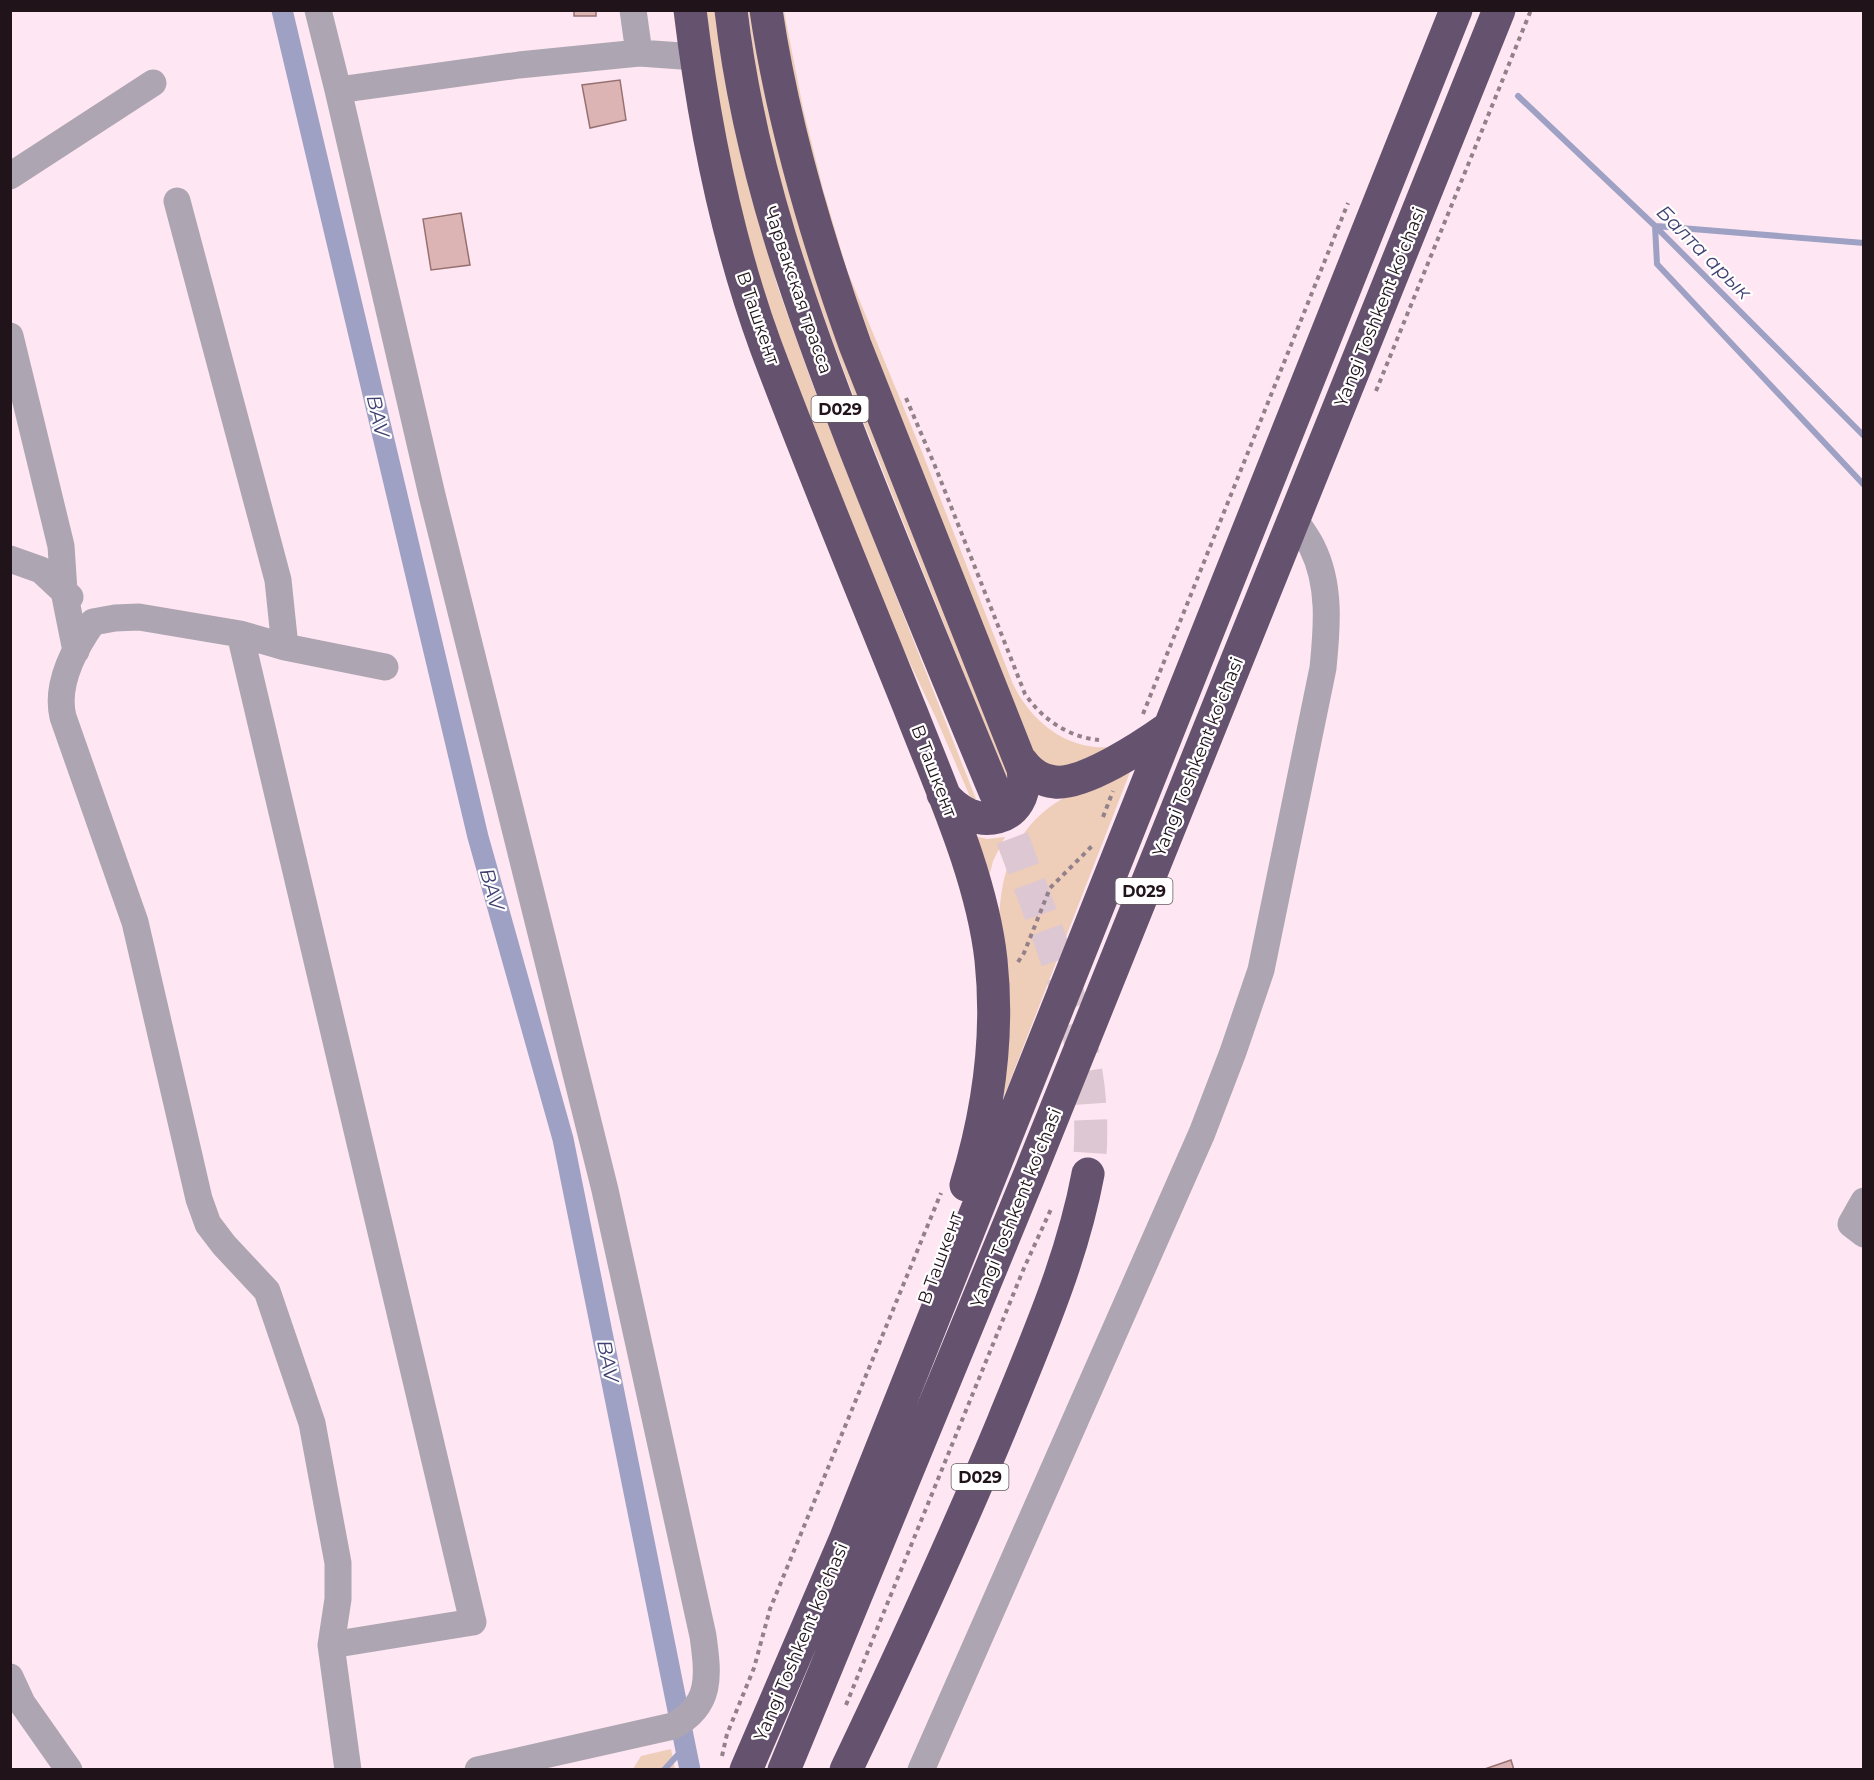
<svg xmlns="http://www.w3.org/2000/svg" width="1874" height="1780" viewBox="0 0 1874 1780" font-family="Montserrat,sans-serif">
<rect width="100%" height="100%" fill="#fee7f2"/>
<path fill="#eecdb9" d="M703,11H719L756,209L778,288L812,383L976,799H971L936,718L886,613L773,326L737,205Z
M748,11H753L1014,783L1009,788C964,673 918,560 873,446C818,306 763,161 748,11Z
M779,11H784L803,108L823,189L847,270L924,457L1013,684C1031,722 1068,751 1112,747L1065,772L1040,768L872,353L818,190Z
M1132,767L1001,1104C1000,1065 1000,1027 999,989C999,929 991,861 1039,816C1065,792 1100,781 1132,767Z
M970,835L987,839L1005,837L993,861L989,877Z
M671,1749L675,1769H633L641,1756Z"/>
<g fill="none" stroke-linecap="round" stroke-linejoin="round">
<path stroke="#9ea1c4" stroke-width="6" d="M1518,96L1655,226L1864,436
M1655,226L1657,264L1864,485
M1656,226L1864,243
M664,1770L684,1748"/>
<path stroke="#9ea1c4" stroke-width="21" d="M282,10L478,837L563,1139L690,1770"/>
</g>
<path fill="#dcb4b3" stroke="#977171" stroke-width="1.5" d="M574,10H596V16H574Z
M620,80L626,120L590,128L582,85Z
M461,213L470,265L431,270L423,219Z
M1511,1760L1514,1770H1482Z"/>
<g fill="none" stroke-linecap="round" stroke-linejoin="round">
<path stroke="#ddc7d2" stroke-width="33" stroke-dasharray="33 16" stroke-linecap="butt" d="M995,792C1010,832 1025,872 1040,912C1071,997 1100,1083 1088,1174"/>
<path stroke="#93818a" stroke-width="4" stroke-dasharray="4.5 4.5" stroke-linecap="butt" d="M1376,391L1531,10
M906,398L935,466L1025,694C1042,719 1068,737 1099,740
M1143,714L1348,203
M1103,817L1113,791
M1018,962L1024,953L1050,888L1094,844
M846,1705L1024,1268L1052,1207
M722,1756L727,1734L754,1668L770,1609L941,1193"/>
<path stroke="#aea5b3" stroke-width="27" d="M318,10L338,90L432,495L605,1190L703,1636C708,1674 713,1705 673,1726L478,1770
M633,10L639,53
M338,90L519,65L639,53L696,57
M10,176L153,83
M177,201L278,580L285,647
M10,336L61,546L64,591L76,651
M10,559L41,570L70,597
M240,634L473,1622L331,1645
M1864,1201L1851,1224L1864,1234
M10,1677L22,1703L69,1770
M348,1770L331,1645L338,1599V1563L312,1423L267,1291L224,1245L208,1224L199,1199L135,922L63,717C55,684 74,649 93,622L115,618L139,617L240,634L285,647L385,667
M921,1770L1202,1133L1233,1052L1261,970L1323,668C1327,628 1331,585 1312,547C1307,537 1300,528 1294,519"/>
<path stroke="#65526f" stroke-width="33" d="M690,10C704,126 726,238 766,347C812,470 863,592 912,714C942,791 982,878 991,960C999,1035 988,1113 966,1185
M731,10C749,166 800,307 856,451C901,565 948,679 995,792
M766,10C783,125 816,236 855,345L1023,769C1031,823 974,835 943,794
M1021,761C1029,772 1041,781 1055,782C1084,785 1143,746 1167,729
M746,1770L845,1540L1456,10
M784,1770L1029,1176L1499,10
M846,1770C901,1655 954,1540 1003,1422C1036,1341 1072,1260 1088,1174"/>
</g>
<g text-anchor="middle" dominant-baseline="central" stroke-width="4.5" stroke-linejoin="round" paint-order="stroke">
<g fill="#fff" stroke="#635a5f" stroke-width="1.5">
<rect x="811.5" y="396" width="57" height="26" rx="4.5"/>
<rect x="1115.5" y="878" width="57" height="26" rx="4.5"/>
<rect x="951.5" y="1464" width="57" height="26" rx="4.5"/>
</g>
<g font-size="16" font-weight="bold" fill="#20131a">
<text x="840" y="409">D029</text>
<text x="1144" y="891">D029</text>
<text x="980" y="1477">D029</text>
</g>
<g font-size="18" fill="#20131a" stroke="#fff">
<text transform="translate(798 290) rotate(71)">Чарвакская трасса</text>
<text transform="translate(1380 307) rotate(-68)">Yangi Toshkent ko‘chasi</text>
<text transform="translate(758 318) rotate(71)">В Ташкент</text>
<text transform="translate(1198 757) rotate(-68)">Yangi Toshkent ko‘chasi</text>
<text transform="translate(934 771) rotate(69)">В Ташкент</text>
<text transform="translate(1016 1208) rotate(-68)">Yangi Toshkent ko‘chasi</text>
<text transform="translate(940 1258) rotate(-70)">В Ташкент</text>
<text transform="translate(801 1642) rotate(-67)">Yangi Toshkent ko‘chasi</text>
</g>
<g font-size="20" font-style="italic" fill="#404172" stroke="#fff">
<text transform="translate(1704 252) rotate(45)">Балта арык</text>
<text transform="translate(378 416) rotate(77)">BAV</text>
<text transform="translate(492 889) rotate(74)">BAV</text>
<text transform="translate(608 1361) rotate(79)">BAV</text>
</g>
</g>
<rect width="1874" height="1780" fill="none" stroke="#20131a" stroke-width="24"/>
</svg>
